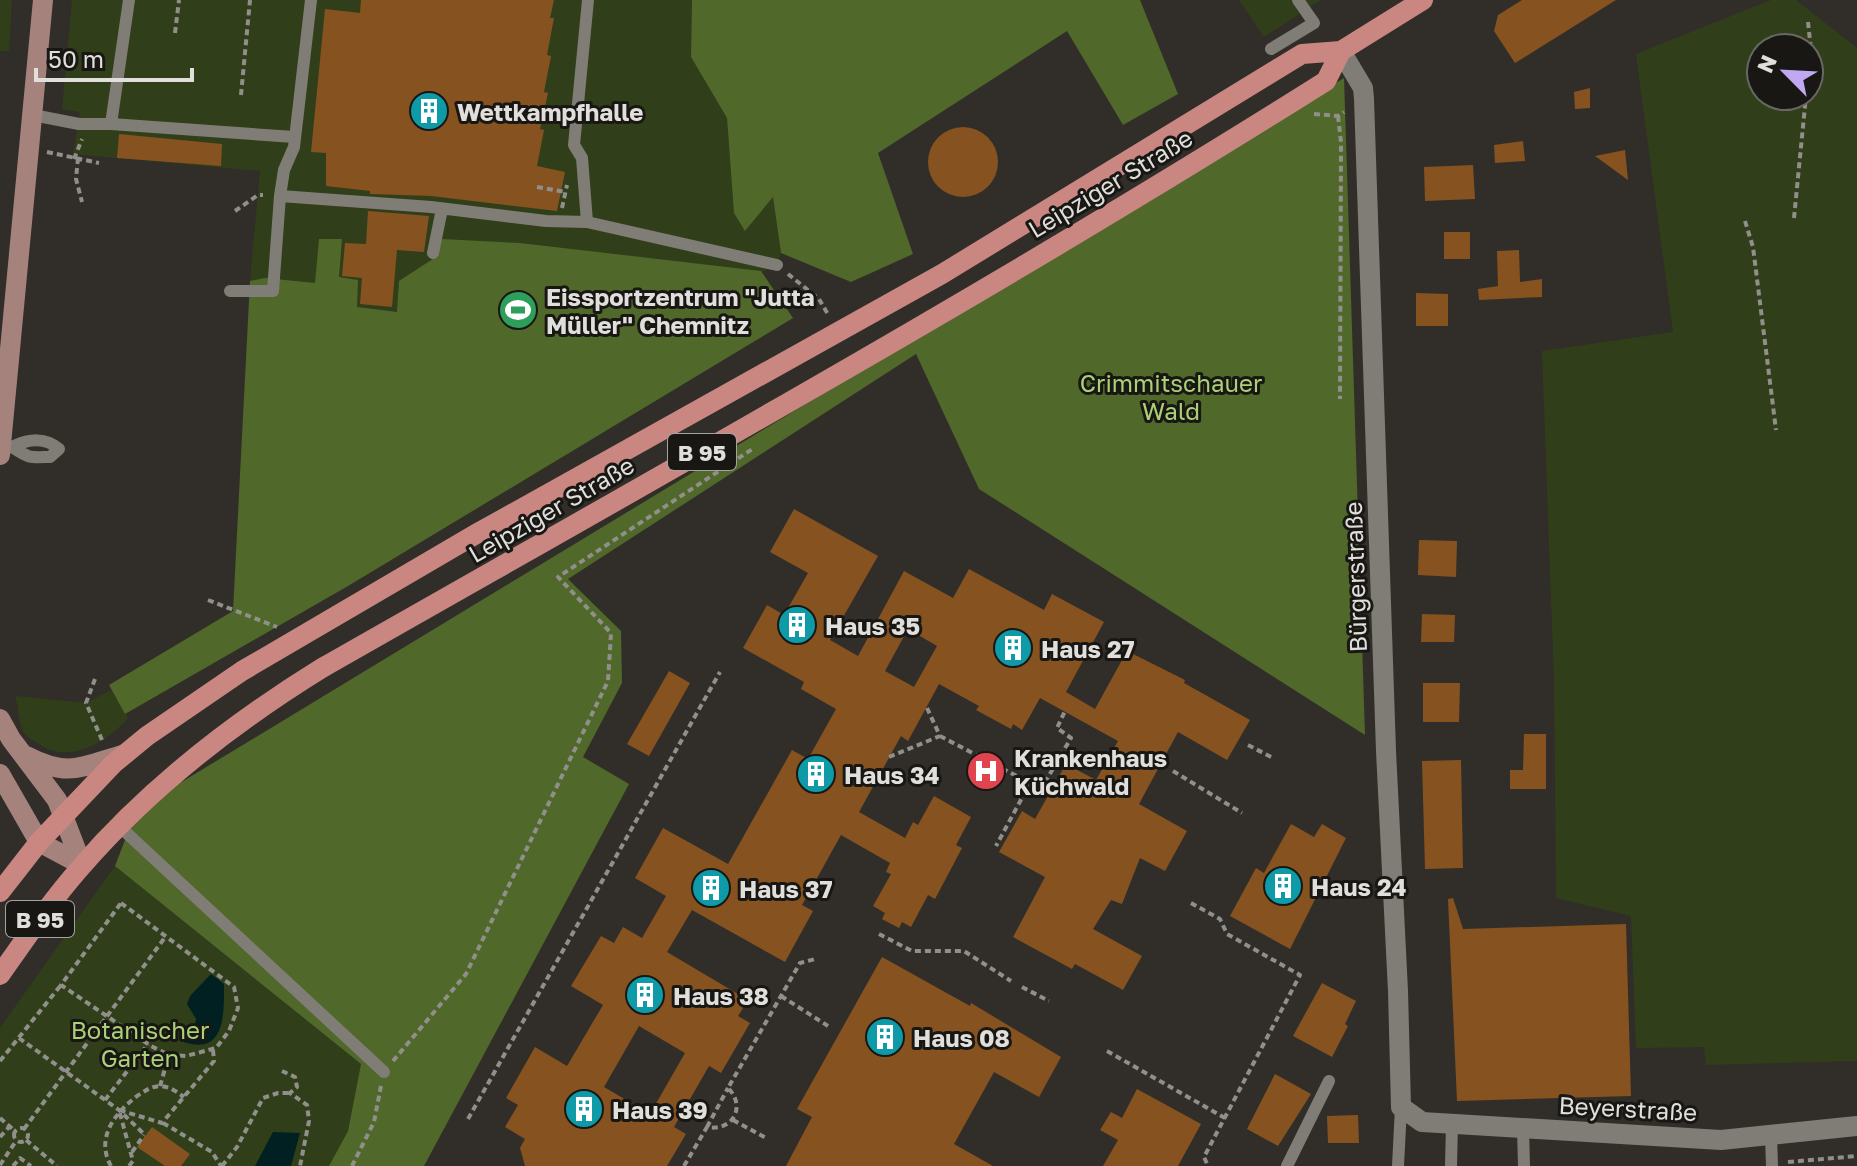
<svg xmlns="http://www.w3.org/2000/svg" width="1857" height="1166" viewBox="0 0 1857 1166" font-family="'Golos Text',sans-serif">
<rect width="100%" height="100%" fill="#312e29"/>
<path fill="#303f19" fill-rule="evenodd" d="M0,0H12L9,51H0Z
M72,0H692L691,57L727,118L734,213L746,230L773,196L781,253L777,265L762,272L793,318L348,586L263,282L250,281L260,171L73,154L80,112L62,109Z
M1239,0H1321L1264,37Z
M1771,0H1796L1857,48V1061L1706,1065L1704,1047L1636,1048L1631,916L1556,898L1554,680L1542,351L1673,332L1636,54ZM1761,48H1809V96H1761Z
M111,690L128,718C108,742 68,765 39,744C35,741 27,737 24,733C18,723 19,707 15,696L86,703Z
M115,866L361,1064L348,1131L329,1166H0V1028Z"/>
<path fill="#506829" d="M692,0H1140L1178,94L1123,125L1067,31L878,153L913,254L851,282L781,253L773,197L745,231L734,213L727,118L691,57Z
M1344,78L1365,735L979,489L916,354L568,579L621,631L622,683L583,757L629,784L424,1166H329L348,1131L361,1064L115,866L137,809Z
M319,239H342L339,277L358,280L357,307L397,312L399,281L436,257L441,239L520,243L761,271L793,318L348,586L125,714L109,685L233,611L250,281L265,278L315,283Z"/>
<path fill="#002021" d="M211,974L224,984C224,1013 226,1058 181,1041L186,1030H194L196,1019L187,1004L190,996Z
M273,1132L300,1133L291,1166H255Z"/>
<path fill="#865220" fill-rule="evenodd" d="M361,0H554L550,18H554L547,55L551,56L544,92L548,93L540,129L544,130L537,166L565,172L557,211L431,196L370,194V191L326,186V153L311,152L325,9L360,13Z
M1522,0H1616L1515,63L1494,31L1498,15Z
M1590,88V108L1575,109L1574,92Z
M928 162a35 35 0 1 1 70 0a35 35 0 1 1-70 0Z
M119,134L222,144L221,166L117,158Z
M1523,141L1525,161L1495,163L1494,145Z
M1625,150L1628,180L1595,156Z
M1473,165L1475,199L1425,201L1424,167Z
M368,211L429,216L424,252L397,250L392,307L360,304L362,278L342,276L345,243L366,244Z
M1444,232H1470V259H1444Z
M1519,250L1520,282L1542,279V297L1479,300L1478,289L1498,286L1497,251Z
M1416,293L1448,294V326H1416Z
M794,509L878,556L830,640L858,656L904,571L953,598L969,569L1044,610L1052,594L1104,622L1066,692L1095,709L1127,651L1185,680L1184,683L1250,720L1227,760L1178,732L1139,804L1187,831L1165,871L1140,858L1122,904L1111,900L1093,929L1142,956L1123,990L1075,964L1072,969L1013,937L1045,877L999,852L1022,811L1035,819L1066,764L1096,780L1118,741L1040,698L1022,730L1013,724L1011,729L976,710L979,706L939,684L908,741L901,736L859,812L905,838L913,822L918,825L934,796L971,817L956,845L962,848L952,867L935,899L928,895L911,927L902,922L899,928L882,919L885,913L873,906L891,874L886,872L890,863L841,835L802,905L813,911L785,962L692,910L667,952L748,1000L738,1016L750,1023L721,1073L709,1066L674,1127L686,1134L667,1166H525L520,1148L525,1139L505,1127L518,1105L506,1098L535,1047L567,1066L603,1005L571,986L601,936L614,943L623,927L642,938L666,896L635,878L663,828L728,864L792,750L808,759L836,709L801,689L804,682L743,648L767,605L784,615L808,573L770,552ZM908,629L937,646L914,687L885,671ZM639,1026L685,1053L650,1114L604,1087Z
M1419,540L1457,541L1456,577L1418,575Z
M1422,614L1455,615L1454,642H1421Z
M669,671L690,683L649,756L627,744Z
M1423,683H1460L1459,722H1423Z
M1524,734H1546V789H1510V770H1523Z
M1461,760L1463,868L1425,869L1422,761Z
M1291,824L1314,837L1322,824L1346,838L1290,949L1230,916L1256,868L1264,873Z
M1453,898L1463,929L1626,924L1631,1096L1457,1101L1448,899Z
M882,957L970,1006L971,1003L1061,1057L1039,1097L994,1072L954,1144L993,1166H786L812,1117L797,1109Z
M1322,983L1356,1001L1345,1024L1348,1026L1332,1057L1293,1036Z
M1275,1074L1311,1094L1278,1146L1247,1129Z
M1137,1089L1201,1124L1178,1166H1103L1118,1140L1100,1130L1111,1112L1122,1118Z
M1358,1115L1359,1143H1328L1327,1116Z
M152,1127L190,1154L181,1166H165L137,1147Z"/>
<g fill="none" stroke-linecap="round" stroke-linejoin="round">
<path stroke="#918f8b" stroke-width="4" stroke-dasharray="6 4" stroke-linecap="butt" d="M1808,22L1811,50L1809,65
M175,33L179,0
M241,95L250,0
M1314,114L1338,116L1344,112
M1338,116L1341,142L1340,399
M47,152L99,163
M78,158L76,179L82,202
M74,159L82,139
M537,187L565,192
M562,208L567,185
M235,211L258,195H263
M1794,218L1806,96
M1745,221L1753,247L1776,430
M788,274L819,299L829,316
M208,600L277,627
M95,679L86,703L102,740
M940,736L1030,783L996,846
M1248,745L1273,758
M889,757L940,736L927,708
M1173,771L1242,813
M1030,783L1041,789L1071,738L1057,728L1065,711
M121,903L234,987L238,1008L229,1031L216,1048L186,1056L169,1055L151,1046L61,985Z
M1191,903L1220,919L1227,934L1300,975L1204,1157L1208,1166
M879,934L912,951H964L1011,981
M1022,987L1049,1001
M781,996L828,1026
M19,1038L119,1110L145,1135
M1107,1051L1225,1118
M0,1061L61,985
M393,1061L466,974L608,681L611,633L558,577L754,448
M282,1071L295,1077L297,1087L290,1093L307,1105L309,1121L300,1166
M160,1086L169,1055
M105,1100L148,1044
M0,1118L15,1131
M468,1119L720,672
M733,1120L766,1138
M163,1123L212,1152L221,1166
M707,1127L728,1088
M14 1135a7 7 0 1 1 14 0a7 7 0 1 1-14 0Z
M24,1129L166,936
M0,1137L9,1127
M26,1140L57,1166
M132,1152L144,1135
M1788,1162L1857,1156
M0,1165L16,1141
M13,1166L20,1158L31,1166
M111,1166C95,1138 115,1113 137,1096C145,1091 151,1086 161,1086C170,1087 176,1091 184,1097
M129,1166L133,1161L119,1110L162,1123L214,1061L213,1050
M222,1166L237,1147L263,1098L278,1093H290
M352,1166L374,1122L381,1086
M684,1166L707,1127C732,1132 747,1107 728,1088L800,963L815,959"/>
<path stroke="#807d77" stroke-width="12" d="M311,0L294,147L284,170L280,196L431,207L546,221L587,222L582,158L574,145L588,0
M1271,49L1314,23L1298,0
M33,115L79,124H111L129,0
M111,124L294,137
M587,222L777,265
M433,253L442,209
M230,291H273L280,196
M1,444C15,446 17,452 28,456C34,458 43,457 50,457L59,449C46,437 29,439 14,446
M119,826L384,1072
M1523,1128L1524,1166
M1771,1135L1772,1166
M1287,1166L1329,1081
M1398,1166L1401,1107
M1451,1166L1452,1124"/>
<path stroke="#807d77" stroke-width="20" d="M1341,51L1363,88L1364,99L1386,751L1398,991L1401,1107L1422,1122L1721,1140L1857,1126"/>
<path stroke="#a5827c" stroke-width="20" d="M0,455L43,0
M0,719L11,739L57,800L82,865
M26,756C69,778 81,767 125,754
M0,774L39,842L82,865"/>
<path stroke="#ca8782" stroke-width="20" d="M0,892L39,842L113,764L147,736L242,671L476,534L942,274L1302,54L1341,51
M0,975C26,938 51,901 81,867C150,787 233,723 322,668C659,476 998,288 1326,81L1341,51L1423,0"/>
</g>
<defs>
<symbol id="building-disc" viewBox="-11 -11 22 22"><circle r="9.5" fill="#0f9aa8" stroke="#181714"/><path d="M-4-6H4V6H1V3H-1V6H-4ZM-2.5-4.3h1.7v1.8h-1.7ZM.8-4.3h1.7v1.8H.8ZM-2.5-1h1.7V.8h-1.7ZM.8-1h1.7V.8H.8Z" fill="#fff"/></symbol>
<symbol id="stadium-disc" viewBox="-11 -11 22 22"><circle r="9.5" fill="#2e9e5b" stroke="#181714"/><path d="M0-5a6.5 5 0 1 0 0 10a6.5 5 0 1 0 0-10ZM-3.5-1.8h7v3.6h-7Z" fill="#fff"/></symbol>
<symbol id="hospital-disc" viewBox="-11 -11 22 22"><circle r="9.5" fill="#e0444e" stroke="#181714"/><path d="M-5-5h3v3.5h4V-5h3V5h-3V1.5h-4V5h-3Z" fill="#fff"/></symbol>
</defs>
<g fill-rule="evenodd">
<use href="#building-disc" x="407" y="89" width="44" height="44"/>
<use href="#stadium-disc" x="496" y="288" width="44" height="44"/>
<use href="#building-disc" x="775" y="603" width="44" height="44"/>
<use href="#building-disc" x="991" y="626" width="44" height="44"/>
<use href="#hospital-disc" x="964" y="749" width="44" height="44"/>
<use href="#building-disc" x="794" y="752" width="44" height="44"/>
<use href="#building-disc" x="1261" y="864" width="44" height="44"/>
<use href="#building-disc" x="689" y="866" width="44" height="44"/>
<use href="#building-disc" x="623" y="973" width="44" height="44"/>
<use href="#building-disc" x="863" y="1015" width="44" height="44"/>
<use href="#building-disc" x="562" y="1087" width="44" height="44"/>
</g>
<g text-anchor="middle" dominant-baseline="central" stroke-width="6" stroke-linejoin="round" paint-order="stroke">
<g fill="#181714" stroke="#a5a3a0" stroke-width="2">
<rect x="668" y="434" width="68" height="36" rx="6"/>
<rect x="6" y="901" width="68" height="36" rx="6"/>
</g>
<g font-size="22" font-weight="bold" fill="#e1dfdc">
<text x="702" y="452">B 95</text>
<text x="40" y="919">B 95</text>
</g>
<g font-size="24" font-weight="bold" fill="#e1dfdc" stroke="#181714" text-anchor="start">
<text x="457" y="111">Wettkampfhalle</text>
<text x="546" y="296">Eissportzentrum "Jutta<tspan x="546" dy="28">Müller" Chemnitz</tspan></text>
<text x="825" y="625">Haus 35</text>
<text x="1041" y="648">Haus 27</text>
<text x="1014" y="757">Krankenhaus<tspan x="1014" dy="28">Küchwald</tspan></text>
<text x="844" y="774">Haus 34</text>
<text x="1311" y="886">Haus 24</text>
<text x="739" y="888">Haus 37</text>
<text x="673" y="995">Haus 38</text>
<text x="913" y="1037">Haus 08</text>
<text x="612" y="1109">Haus 39</text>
</g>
<g font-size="24" fill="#e1dfdc" stroke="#181714">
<text transform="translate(1110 183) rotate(-31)">Leipziger Straße</text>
<text transform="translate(551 509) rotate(-30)">Leipziger Straße</text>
<text transform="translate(1355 577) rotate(-92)">Bürgerstraße</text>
<text transform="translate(1628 1108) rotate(3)">Beyerstraße</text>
</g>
<g font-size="24" fill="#abd076" stroke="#181714">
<text x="1171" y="382">Crimmitschauer<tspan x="1171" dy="28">Wald</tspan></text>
<text x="140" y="1029">Botanischer<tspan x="140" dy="28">Garten</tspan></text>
</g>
</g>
<g transform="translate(1785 72) rotate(294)"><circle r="38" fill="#181714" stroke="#686764" stroke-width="2"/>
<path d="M0-6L14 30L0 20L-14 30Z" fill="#c1a8f3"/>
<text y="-12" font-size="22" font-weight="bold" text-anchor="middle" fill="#e1dfdc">N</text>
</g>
<path d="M36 68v12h156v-12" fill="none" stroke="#e1dfdc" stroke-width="4"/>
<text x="48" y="68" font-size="24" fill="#e1dfdc" stroke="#181714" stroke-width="6" paint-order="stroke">50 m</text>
</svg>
